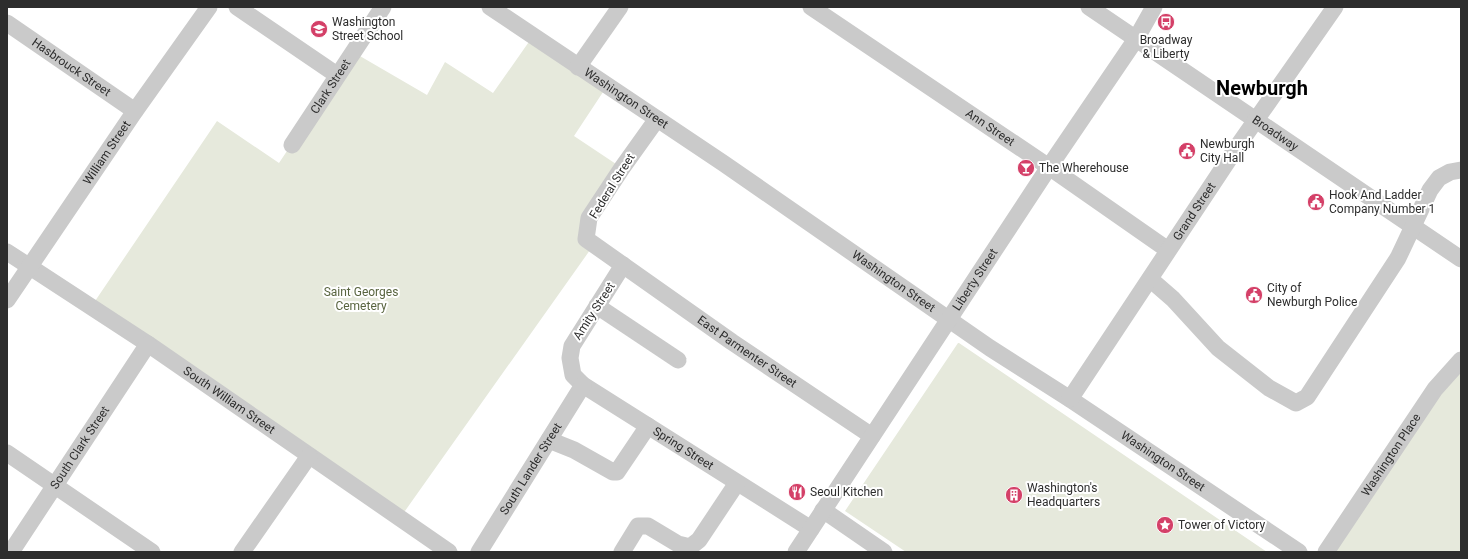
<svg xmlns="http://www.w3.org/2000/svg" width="1468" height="559" viewBox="0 0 1468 559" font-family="Roboto,sans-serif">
<rect width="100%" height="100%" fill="#fff"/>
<path fill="#e6e9dc" d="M533,36L607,86L574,136L622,168L589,218L595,243L400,518L91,307L217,121L279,163L353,52L427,95L445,62L493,93Z
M958,343H959L1267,552H906L845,511Z
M1461,361V552H1326Z"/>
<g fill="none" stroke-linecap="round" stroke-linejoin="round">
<g stroke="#cacaca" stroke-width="17">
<path d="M237,7L337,75"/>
<path id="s1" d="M490,7L723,163L990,348L1070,399L1299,552"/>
<path id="s2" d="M811,7L1049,167L1168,250"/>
<path id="s3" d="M1089,7L1461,259"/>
<path id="s4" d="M7,23L135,111"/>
<path d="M578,67L620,7"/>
<path id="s5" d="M657,119L622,168L589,218L586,239L732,342L872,436"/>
<path id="s6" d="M292,145L383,7"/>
<path id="s7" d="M7,252L148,344L449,552"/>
<path id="s8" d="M623,265L572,346L570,358L573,375L583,385L811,529"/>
<path d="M1150,279L1173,299L1218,348L1269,388L1296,403L1307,397L1398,258L1430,190L1439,178L1450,172L1461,170"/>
<path id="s9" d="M7,300L135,111L209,7"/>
<path d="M597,306L678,360"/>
<path id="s10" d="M1070,399L1237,147L1335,7"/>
<path d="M549,440L574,450L613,472H617L648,426"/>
<path d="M7,453L152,552"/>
<path d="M823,510L884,552"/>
<path id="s11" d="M11,552L148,344"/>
<path d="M242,552L309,456"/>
<path id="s12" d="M479,552L583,385"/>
<path d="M622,552L638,526H648L678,544L690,547L699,540L737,483"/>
<path id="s13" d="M796,552L1049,167L1136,39L1154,7"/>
<path id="s14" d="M1326,552L1435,389L1461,360"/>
</g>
</g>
<defs>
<symbol id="bus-disc" viewBox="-11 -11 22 22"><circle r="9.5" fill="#d44068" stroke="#fff"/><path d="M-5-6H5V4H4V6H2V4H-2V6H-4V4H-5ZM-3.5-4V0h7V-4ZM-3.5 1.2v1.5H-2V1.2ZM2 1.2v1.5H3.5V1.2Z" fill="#fff"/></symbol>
<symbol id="school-disc" viewBox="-11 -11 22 22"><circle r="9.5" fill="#d44068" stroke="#fff"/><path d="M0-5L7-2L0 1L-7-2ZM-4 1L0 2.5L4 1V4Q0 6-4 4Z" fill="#fff"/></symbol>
<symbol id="civic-disc" viewBox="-11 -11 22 22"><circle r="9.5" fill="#d44068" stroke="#fff"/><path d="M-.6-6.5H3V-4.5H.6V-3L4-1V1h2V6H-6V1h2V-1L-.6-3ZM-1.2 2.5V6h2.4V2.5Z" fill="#fff"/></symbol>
<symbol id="bar-disc" viewBox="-11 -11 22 22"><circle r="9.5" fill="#d44068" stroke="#fff"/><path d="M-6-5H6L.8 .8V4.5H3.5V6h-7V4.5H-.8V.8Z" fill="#fff"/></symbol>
<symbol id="restaurant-disc" viewBox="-11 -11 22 22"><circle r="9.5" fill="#d44068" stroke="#fff"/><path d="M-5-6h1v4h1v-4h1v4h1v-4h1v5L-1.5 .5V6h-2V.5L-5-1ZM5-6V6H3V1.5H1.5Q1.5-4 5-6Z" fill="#fff"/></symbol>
<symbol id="building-disc" viewBox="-11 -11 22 22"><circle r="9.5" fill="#d44068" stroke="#fff"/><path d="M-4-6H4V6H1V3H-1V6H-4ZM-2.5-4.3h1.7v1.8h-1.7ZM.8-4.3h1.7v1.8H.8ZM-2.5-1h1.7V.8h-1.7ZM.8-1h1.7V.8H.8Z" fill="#fff"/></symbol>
<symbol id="sight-disc" viewBox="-11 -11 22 22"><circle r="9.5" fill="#d44068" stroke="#fff"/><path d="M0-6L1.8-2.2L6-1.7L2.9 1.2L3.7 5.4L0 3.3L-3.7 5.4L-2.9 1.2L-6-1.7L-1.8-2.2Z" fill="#fff"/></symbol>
</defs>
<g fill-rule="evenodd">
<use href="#bus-disc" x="1156" y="12" width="20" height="20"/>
<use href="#school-disc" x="309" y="19" width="20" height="20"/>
<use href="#civic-disc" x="1177" y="141" width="20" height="20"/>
<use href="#bar-disc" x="1016" y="158" width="20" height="20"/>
<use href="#civic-disc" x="1306" y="192" width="20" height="20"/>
<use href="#civic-disc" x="1244" y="285" width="20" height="20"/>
<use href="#restaurant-disc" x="787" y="482" width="20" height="20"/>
<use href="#building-disc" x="1004" y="485" width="20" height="20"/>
<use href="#sight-disc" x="1155" y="515" width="20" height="20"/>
</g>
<g text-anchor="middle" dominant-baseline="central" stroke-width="4" stroke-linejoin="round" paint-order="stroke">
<g font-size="12" fill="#2d2d2d" stroke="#fff" text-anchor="start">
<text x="332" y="22">Washington<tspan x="332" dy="14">Street School</tspan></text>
<text x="1166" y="40" text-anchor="middle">Broadway<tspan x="1166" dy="14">&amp; Liberty</tspan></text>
<text x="1200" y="144">Newburgh<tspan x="1200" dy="14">City Hall</tspan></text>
<text x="1039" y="168">The Wherehouse</text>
<text x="1329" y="195">Hook And Ladder<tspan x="1329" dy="14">Company Number 1</tspan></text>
<text x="1267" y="288">City of<tspan x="1267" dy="14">Newburgh Police</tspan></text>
<text x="1027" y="488">Washington's<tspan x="1027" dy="14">Headquarters</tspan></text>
<text x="810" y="492">Seoul Kitchen</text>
<text x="1178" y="525">Tower of Victory</text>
</g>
<g font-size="12" fill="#2d2d2d" stroke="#fff">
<text stroke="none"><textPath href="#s4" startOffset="78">Hasbrouck Street</textPath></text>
<text stroke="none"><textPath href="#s6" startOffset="70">Clark Street</textPath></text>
<text stroke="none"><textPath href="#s1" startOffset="164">Washington Street</textPath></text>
<text stroke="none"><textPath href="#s2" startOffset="216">Ann Street</textPath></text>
<text stroke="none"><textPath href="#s3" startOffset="225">Broadway</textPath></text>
<text stroke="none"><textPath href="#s9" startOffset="178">William Street</textPath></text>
<text transform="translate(612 186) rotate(-58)">Federal Street</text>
<text stroke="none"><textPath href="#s10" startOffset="225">Grand Street</textPath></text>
<text stroke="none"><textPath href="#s13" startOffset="326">Liberty Street</textPath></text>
<text stroke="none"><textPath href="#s1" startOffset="488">Washington Street</textPath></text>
<text transform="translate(594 311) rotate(-57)">Amity Street</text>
<text stroke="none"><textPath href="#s5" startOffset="338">East Parmenter Street</textPath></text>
<text stroke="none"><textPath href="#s7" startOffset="267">South William Street</textPath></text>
<text stroke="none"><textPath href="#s11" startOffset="125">South Clark Street</textPath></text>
<text stroke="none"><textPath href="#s8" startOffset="258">Spring Street</textPath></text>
<text stroke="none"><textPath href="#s14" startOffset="117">Washington Place</textPath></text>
<text stroke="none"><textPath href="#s1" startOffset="812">Washington Street</textPath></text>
<text stroke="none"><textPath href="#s12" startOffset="98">South Lander Street</textPath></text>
</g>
<g font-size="12" fill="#58643f" stroke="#fff">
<text x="361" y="292">Saint Georges<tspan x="361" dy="14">Cemetery</tspan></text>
</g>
<g font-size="20" font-weight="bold" fill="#000" stroke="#fff">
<text x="1262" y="88">Newburgh</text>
</g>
</g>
<rect width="1468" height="559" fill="none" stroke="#2d2d2d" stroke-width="16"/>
</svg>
